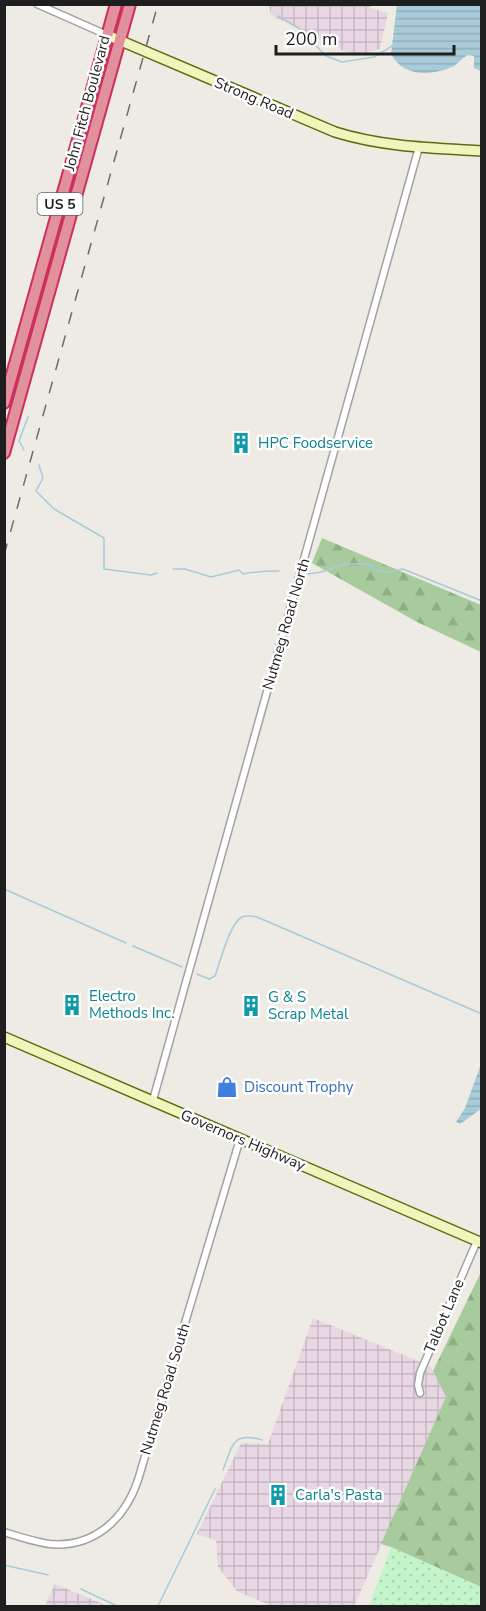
<svg xmlns="http://www.w3.org/2000/svg" width="486" height="1611" viewBox="0 0 486 1611" font-family="'Nunito Sans',sans-serif">
<defs>
<pattern id="industrial-grid" width="8" height="8" patternUnits="userSpaceOnUse" patternTransform="scale(1.5)"><rect width="8" height="8" fill="#e7d7e3"/><path d="M0 4h8M4 0v8" fill="none" stroke="#c6b8c2"/></pattern>
<pattern id="forest-firs" width="22" height="20" patternUnits="userSpaceOnUse" patternTransform="scale(1.5)"><rect width="22" height="20" fill="#a7cb9c"/><path d="M5 1l3.5 6h-7zM16 11l3.5 6h-7z" fill="#8fae86"/></pattern>
<pattern id="park-dots" width="8" height="8" patternUnits="userSpaceOnUse" patternTransform="scale(1.5)"><rect width="8" height="8" fill="#c4f5ca"/><path d="M2 2h.1M6 6h.1" fill="none" stroke="#a8d2ad" stroke-width="1.8" stroke-linecap="round"/></pattern>
<pattern id="water-rules" width="6" height="5" patternUnits="userSpaceOnUse" patternTransform="scale(1.5)"><rect width="6" height="5" fill="#a8cbd9"/><path d="M0 2.5h6" fill="none" stroke="#90aeba"/></pattern>
</defs>
<rect width="100%" height="100%" fill="#eeebe4"/>
<path fill="url(#industrial-grid)" d="M269,5H371L370,8L388,13L380,49L354,56L271,15Z
M313,1318L430,1366L447,1397L354,1606H272L238,1592L218,1567L216,1540L197,1534L241,1443L268,1444Z
M55,1584L108,1606H45Z"/>
<path fill="url(#forest-firs)" d="M322,538L481,605V652L417,622L312,563Z
M481,1272V1587L391,1547L381,1544L446,1397L433,1371Z"/>
<path fill="url(#park-dots)" d="M391,1547L481,1587V1606H369Z"/>
<path fill="url(#water-rules)" d="M397,5H481V71L474,68V56L468,55C462,58 458,64 452,67C431,76 403,77 391,54Z
M481,1064V1109L460,1124L456,1122L465,1108Z"/>
<g fill="none" stroke-linecap="round" stroke-linejoin="round">
<path stroke="#a8cbd9" stroke-width="1.5" d="M278,16L300,29L326,56L342,62L374,57L392,46
M24,450L19,441L28,417
M39,465L43,478L36,491L54,509L104,538V569L151,575L157,573
M173,569H185L211,577L239,570L243,574C256,571 266,571 279,571
M308,574L321,572L344,564H368L379,571L391,572L403,569L482,601
M4,889L126,943
M133,946L182,967
M197,974L209,979L215,976C220,962 230,923 242,917C247,915 252,916 257,917L482,1014
M223,1470C233,1445 232,1431 262,1440
M4,1565L48,1575
M81,1589L117,1606
M158,1606L215,1489"/>
<defs>
<path id="street" d="M37,4L107,35
M153,1100L419,147
M420,1393L418,1385L420,1373L477,1241
M4,1532C20,1537 35,1542 50,1544C94,1548 125,1519 138,1480L240,1139"/>
<path id="secondary" d="M107,35L335,132C383,147 432,148 482,151
M4,1037L482,1243"/>
<path id="highway" d="M4,403L116,4
M4,453L130,4"/>
</defs>
<use href="#street" stroke="#a2a2a2" stroke-width="9"/>
<use href="#secondary" stroke="#5e6d0c" stroke-width="12"/>
<use href="#highway" stroke="#cd305f" stroke-width="14"/>
<use href="#street" stroke="#fff" stroke-width="6"/>
<use href="#secondary" stroke="#eff5bc" stroke-width="9"/>
<use href="#highway" stroke="#e0919c" stroke-width="10"/>
<path stroke="#6c6c6c" stroke-width="1.5" stroke-dasharray="12 12" stroke-linecap="butt" d="M4,555L158,4"/>
</g>
<defs>
<symbol id="building-bare" viewBox="-9 -9 18 18"><path d="M-4-6H4V6H1V3H-1V6H-4ZM-2.5-4.3h1.7v1.8h-1.7ZM.8-4.3h1.7v1.8H.8ZM-2.5-1h1.7V.8h-1.7ZM.8-1h1.7V.8H.8Z" fill="#0f9aa8" stroke="#fff" stroke-width="2.5" paint-order="stroke"/></symbol>
<symbol id="shop-bare" viewBox="-9 -9 18 18"><path d="M-5-2.5h2.3a2.7 3.5 0 0 1 5.4 0H5L5.5 6h-11ZM-1.5-2.5h3a1.5 2.3 0 0 0-3 0Z" fill="#3f7fe0" stroke="#fff" stroke-width="2.5" paint-order="stroke"/></symbol>
</defs>
<g fill-rule="evenodd">
<use href="#building-bare" x="226" y="428" width="30" height="30"/>
<use href="#building-bare" x="57" y="990" width="30" height="30"/>
<use href="#building-bare" x="236" y="991" width="30" height="30"/>
<use href="#shop-bare" x="212" y="1072" width="30" height="30"/>
<use href="#building-bare" x="263" y="1480" width="30" height="30"/>
</g>
<g text-anchor="middle" dominant-baseline="central" stroke-width="5" stroke-linejoin="round" paint-order="stroke">
<rect fill="#fff" stroke="#626262" stroke-width="1.5" x="37.5" y="193" width="45" height="22" rx="4.5"/>
<g font-size="14" font-weight="bold" fill="#1e1e1e">
<text x="60" y="204">US 5</text>
</g>
<g font-size="15" fill="#1e1e1e" stroke="#fff">
<text transform="translate(254 98) rotate(23)">Strong Road</text>
<text transform="translate(87 103) rotate(-75)">John Fitch Boulevard</text>
<text transform="translate(286 624) rotate(-74)">Nutmeg Road North</text>
<text transform="translate(243 1140) rotate(23)">Governors Highway</text>
<text transform="translate(444 1316) rotate(-67)">Talbot Lane</text>
<text transform="translate(165 1389) rotate(-73)">Nutmeg Road South</text>
</g>
<g font-size="15" fill="#0d838f" stroke="#fff" text-anchor="start">
<text x="258" y="443">HPC Foodservice</text>
<text x="89" y="996">Electro<tspan x="89" dy="17">Methods Inc.</tspan></text>
<text x="268" y="997">G &amp; S<tspan x="268" dy="17">Scrap Metal</tspan></text>
<text x="295" y="1495">Carla's Pasta</text>
</g>
<g font-size="15" fill="#366cbe" stroke="#fff" text-anchor="start">
<text x="244" y="1087">Discount Trophy</text>
</g>
</g>
<rect width="486" height="1611" fill="none" stroke="#1e1e1e" stroke-width="12"/>
<path d="M276 45v9h178v-9" fill="none" stroke="#1e1e1e" stroke-width="3"/>
<text x="285" y="45" font-size="18" fill="#1e1e1e" stroke="#ffffff" stroke-width="4.5" paint-order="stroke">200 m</text>
</svg>
